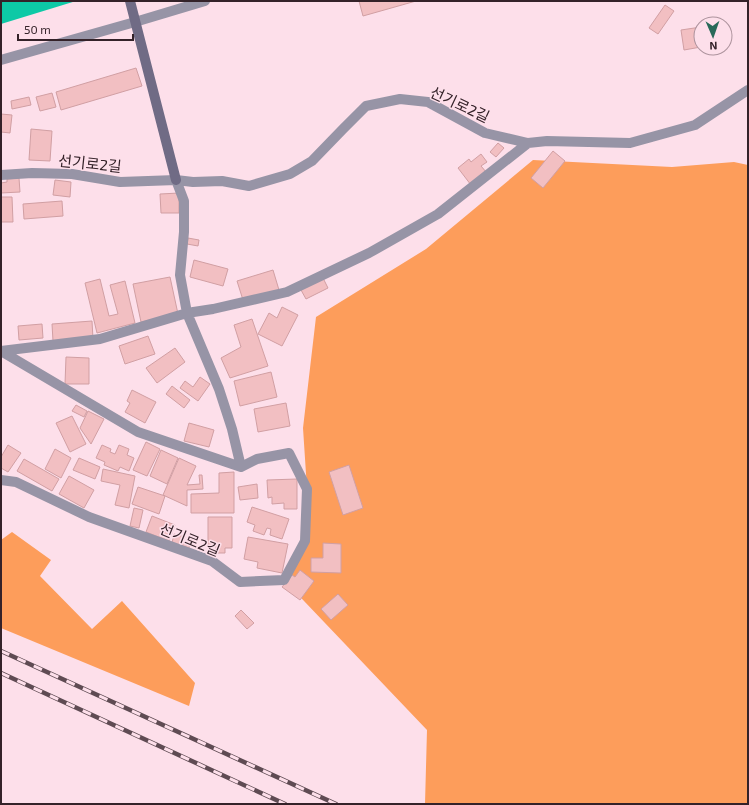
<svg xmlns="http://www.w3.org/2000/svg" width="749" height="805" viewBox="0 0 749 805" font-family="'Exo 2','Noto Sans KR',sans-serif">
<rect width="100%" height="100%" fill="#fddfea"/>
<path fill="#fd9d5b" d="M533,160L672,167L734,162L748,165V804H425L427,730L284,580L305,541L307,489L303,428L316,317L426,249Z
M12,532L51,560L40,576L92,629L122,601L195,683L189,706L1,628V540Z"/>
<path fill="#0dc9a6" d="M1,1H76L1,24Z"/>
<path fill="#f2bfc2" stroke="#d19fa3" d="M359,1H416L363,16Z
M665,5L674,11L658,34L649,28Z
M701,27V47L684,50L681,30Z
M136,68L142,86L61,110L56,92Z
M52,93L56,107L40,111L36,97Z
M29,97L31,105L12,109L11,101Z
M1,114L12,115L10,133L1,132Z
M31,129L52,131L50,161L29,160Z
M498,143L504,148L496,157L490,152Z
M553,151L565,161L543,188L531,178Z
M481,154L487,162L481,166L487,173L471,185L458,168L469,159L471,162Z
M19,178L20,192L1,193V183L7,182V179Z
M55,180L71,182L70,197L53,195Z
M179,193V213H161L160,194Z
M1,197H12L13,222H1Z
M62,201L63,216L24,219L23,204Z
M188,238L199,240L198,246L187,244Z
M194,260L228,269L223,286L190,277Z
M273,270L279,290L243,300L237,281Z
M170,277L178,314L141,322L133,284Z
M323,278L328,288L306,299L301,290Z
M100,279L109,316L118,314L110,285L125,281L135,323L97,333L85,283Z
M282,307L298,315L282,346L258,334L269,313L277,318Z
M252,319L268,366L230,378L221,358L241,347L234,325Z
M92,321L93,339L53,341L52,324Z
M42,324L43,338L19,340L18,326Z
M148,336L155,354L125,364L119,346Z
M175,348L185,362L157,383L146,368Z
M66,357L89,358V384H65Z
M271,372L277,397L240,406L234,381Z
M200,377L210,384L198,401L180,388L185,381L193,387Z
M172,386L190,400L184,408L166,394Z
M132,390L156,402L145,423L125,412L130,403L127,401Z
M286,403L290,426L258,432L254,409Z
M76,405L87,411L84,417L72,411Z
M88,411L104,419L91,444L80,428Z
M72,416L86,444L70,452L56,423Z
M189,423L214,430L209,447L184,441Z
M146,442L160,449L147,476L133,470Z
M8,445L21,453L8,472L1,468V457Z
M102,445L111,449L110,452L115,454L119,445L129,449L127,455L134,458L129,471L120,467L118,471L104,465L105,462L96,458Z
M55,449L71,458L61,478L45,469Z
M161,450L178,458L167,484L150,476Z
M79,458L100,467L95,479L73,470Z
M179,458L196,466L187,485L200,484L199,475H202L203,489L187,490V506L163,495Z
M24,459L59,479L52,491L17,471Z
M349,465L363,508L343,515L329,472Z
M103,469L135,476L129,508L115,505L120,485L101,481Z
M234,472V513H191V494L219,493V473Z
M69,476L94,490L84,508L59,494Z
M297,479V509H284V503L272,504V497L268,498L267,480Z
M257,484L258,498L240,500L238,487Z
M138,487L165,496L159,514L132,504Z
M252,507L289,519L282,539L270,535L271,529L267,528L264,535L253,531L255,525L247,522Z
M134,508L143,510L139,528L130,526Z
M152,516L175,525L169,541L146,532Z
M208,517H232V548H225V553H216V546H208Z
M174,534L185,537L183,541L190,544L189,548L172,543Z
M248,537L288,544L282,573L257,568L258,562L244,559Z
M323,543L341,544V573L311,572V558H323Z
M300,570L314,581L300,600L282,587L292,575L295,577Z
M338,594L348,605L331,620L321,609Z
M241,610L254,623L247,629L235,616Z"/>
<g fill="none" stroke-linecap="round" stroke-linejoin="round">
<path stroke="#9794a6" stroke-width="10" d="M1,60L135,22L205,1
M1,175L32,173L72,174L120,182L176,180L193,182L222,181L249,186L290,174L312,161L343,129L366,106L400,99L428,102L485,133L528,143L547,141L630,143L695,125L748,90
M176,180L184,201V232L180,275L187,313L213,309L287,292L369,253L438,214L528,143
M1,351L138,432L241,467L257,459L289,453L307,489L305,541L284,580L240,582L212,561L89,517L16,482L1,480
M1,351L100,339L187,313L219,389L232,429L241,467"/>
<path stroke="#706b85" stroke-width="10" d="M130,1L176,180"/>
<defs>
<path id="rail" d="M1,651L336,804
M1,673L285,804"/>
</defs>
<use href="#rail" stroke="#5f4b53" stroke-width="4.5"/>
<use href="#rail" stroke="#fddfea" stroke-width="3" stroke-dasharray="9" stroke-linecap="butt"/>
</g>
<g text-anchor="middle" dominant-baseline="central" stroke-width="3" stroke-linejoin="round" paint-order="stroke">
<g font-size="15" fill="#342229" stroke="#fddfea">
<text transform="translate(460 104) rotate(25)">선기로2길</text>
<text transform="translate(90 163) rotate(6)">선기로2길</text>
<text transform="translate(190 539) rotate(22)">선기로2길</text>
</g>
</g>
<rect width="749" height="805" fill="none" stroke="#342229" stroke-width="4"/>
<g transform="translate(713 36) rotate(178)"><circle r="19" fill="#fddfea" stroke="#ad939d"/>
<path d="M0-3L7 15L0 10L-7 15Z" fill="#286a59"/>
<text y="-6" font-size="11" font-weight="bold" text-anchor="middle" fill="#342229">N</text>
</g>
<path d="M18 34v6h115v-6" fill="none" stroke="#342229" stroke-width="2"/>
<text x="24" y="34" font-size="12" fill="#342229" stroke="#fddfea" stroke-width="3" paint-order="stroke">50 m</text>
</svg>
